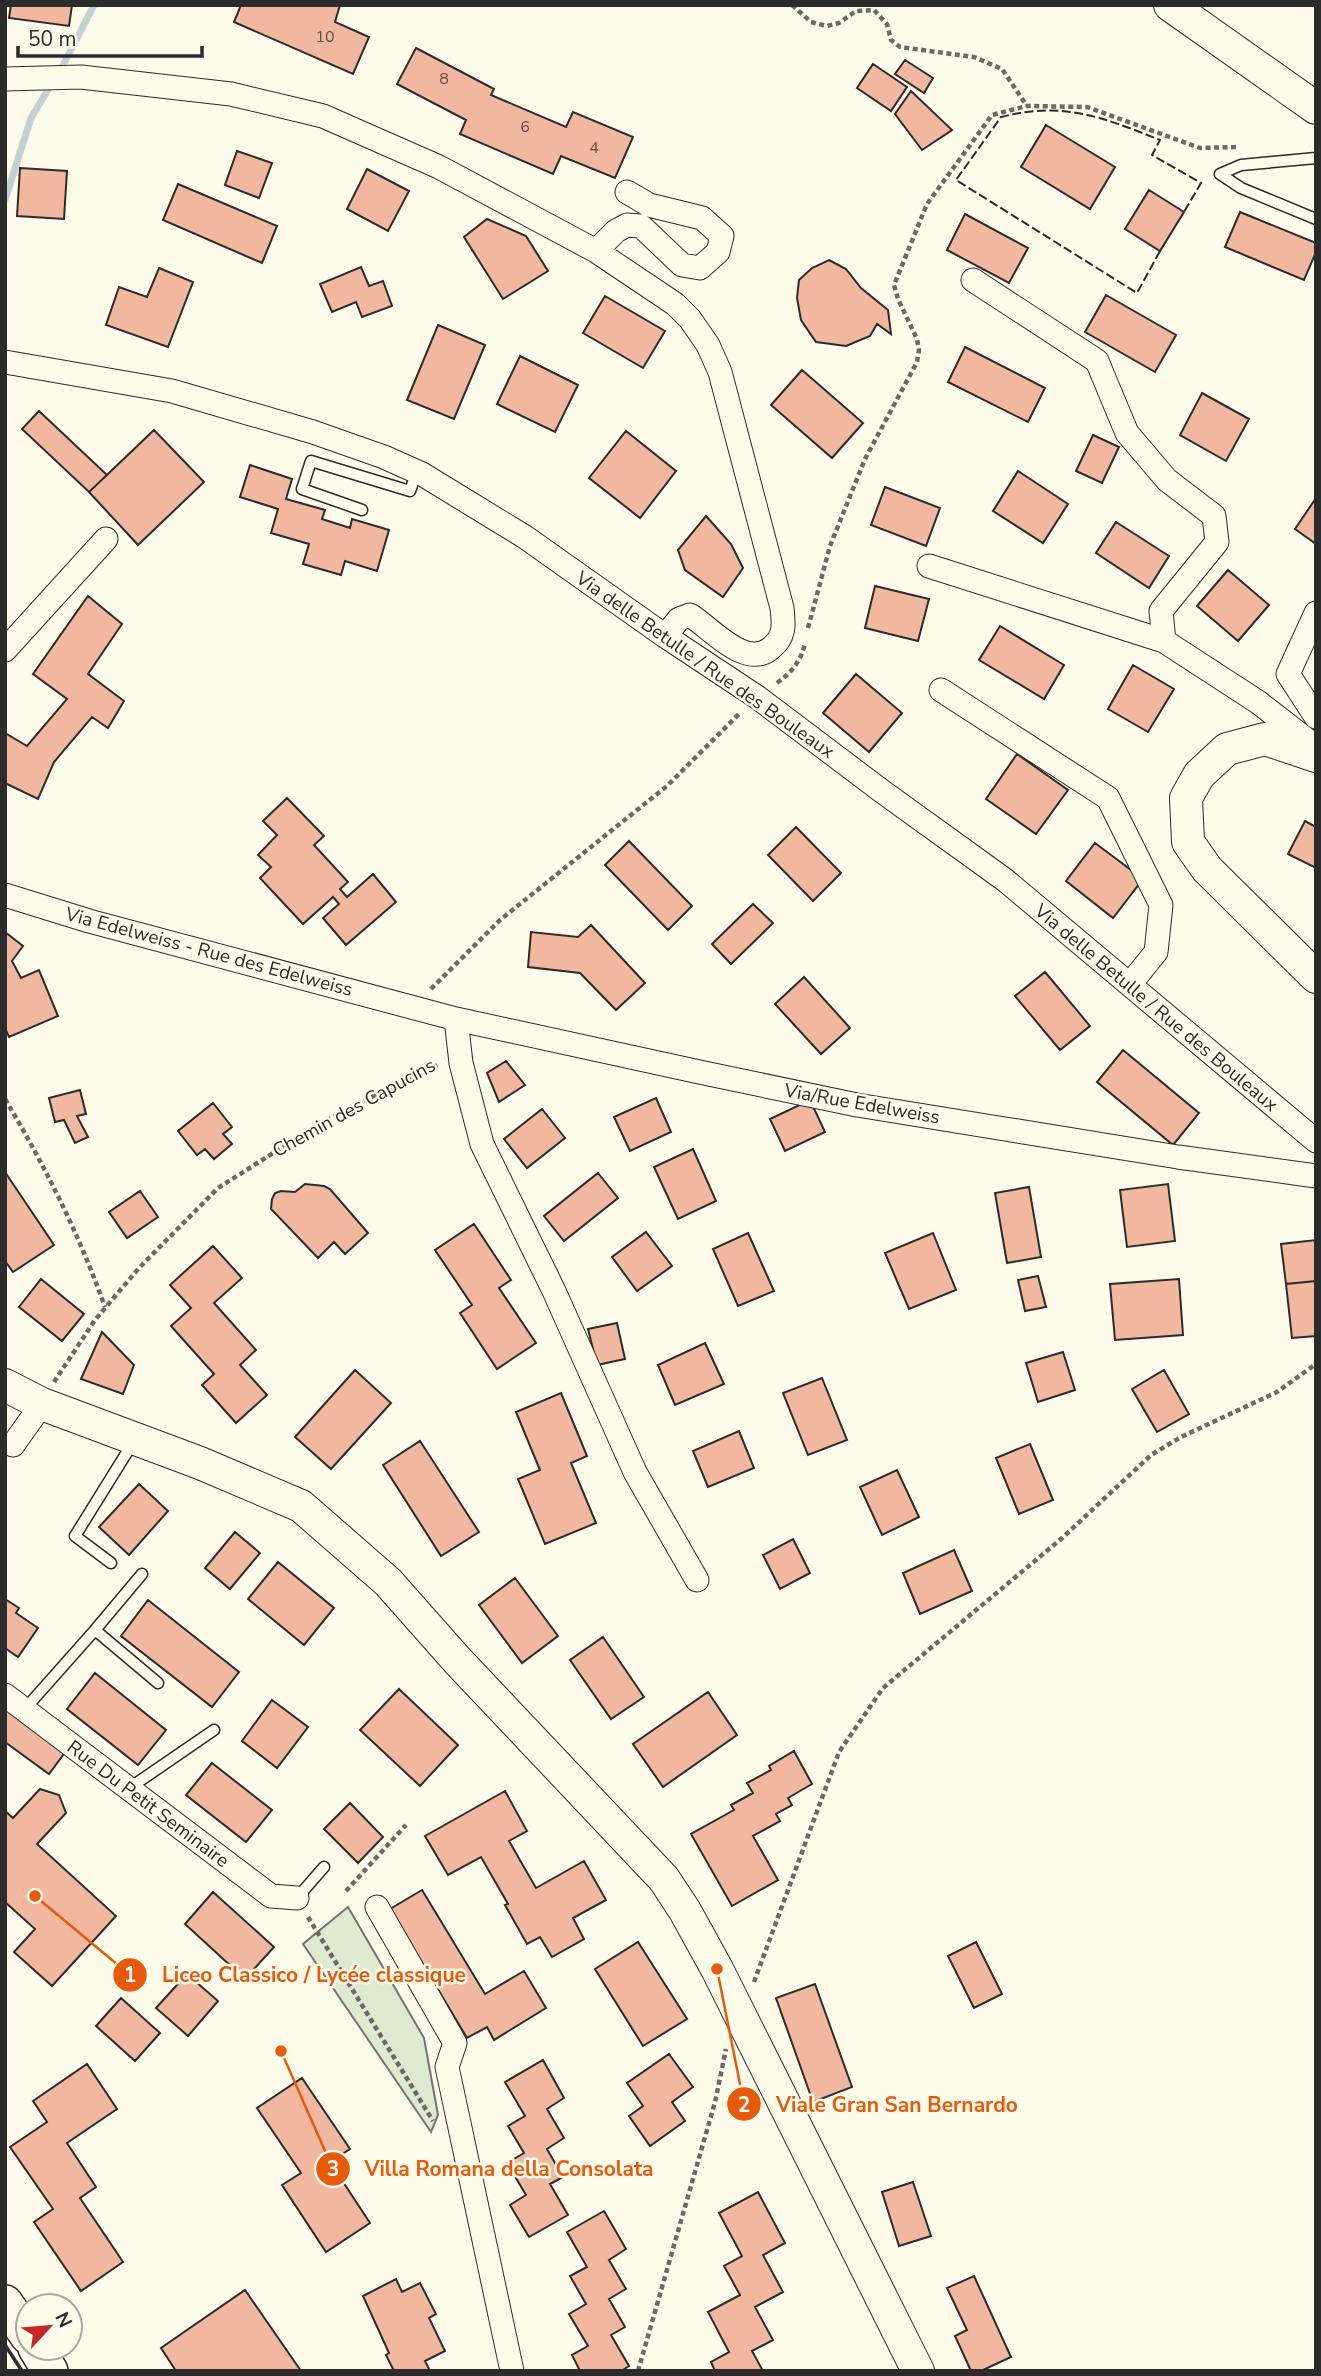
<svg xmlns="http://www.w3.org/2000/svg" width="1321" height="2376" viewBox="0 0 1321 2376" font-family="'Nunito Sans',sans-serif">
<rect width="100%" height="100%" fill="#fdfbea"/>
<path fill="#deebd1" stroke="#74746e" stroke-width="2" d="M348,1907L424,2038L438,2115L431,2132L303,1944Z"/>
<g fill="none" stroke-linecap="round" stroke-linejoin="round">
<path stroke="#c7d0d0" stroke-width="7" d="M59,73L94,5
M5,200L31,118L52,83"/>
</g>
<path fill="#f2b8a0" stroke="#2b2b2b" stroke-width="2" d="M11,5H72L69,26L9,18Z
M241,5H340L335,22L369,37L353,74L234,22Z
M416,48L494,89L491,95L566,127L573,112L633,137L615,178L561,156L553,174L460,134L466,120L397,84Z
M905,60L933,78L924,93L895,74Z
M873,64L907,87L891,111L857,88Z
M911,91L952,130L922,150L895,114Z
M1046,125L1115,167L1090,209L1021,167Z
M237,151L272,163L259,198L225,185Z
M20,168L67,171L64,219L17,216Z
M367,169L409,191L388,231L347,209Z
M178,184L277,226L262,263L163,220Z
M1149,190L1184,212L1160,251L1125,229Z
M1240,212L1316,243V252L1304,280L1225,247Z
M965,214L1028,248L1009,283L947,250Z
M487,219L526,236L548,271L503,299L464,237Z
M829,260L846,269L861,288L888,310L891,334L877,324L870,336L846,346L816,342L801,320L797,298L799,280L812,268Z
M361,267L369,286L383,281L392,306L362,317L356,302L332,312L320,284Z
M159,268L193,282L168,347L106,325L119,287L147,297Z
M1106,295L1176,335L1155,372L1085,332Z
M605,296L665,331L643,368L583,333Z
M438,325L485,345L454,419L407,400Z
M965,347L1045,388L1028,422L948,382Z
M520,356L578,385L555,432L497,404Z
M802,370L863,423L832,458L771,405Z
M1202,393L1249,419L1226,461L1180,435Z
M39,411L107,475L89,492L22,429Z
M154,430L204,482L138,545L89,492Z
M626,431L676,471L640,518L589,478Z
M1093,435L1119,447L1102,483L1076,471Z
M250,465L292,479L286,499L325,510L322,519L350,528L352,519L389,530L377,571L345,561L341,575L303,564L309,544L271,533L278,509L240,497Z
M1018,471L1068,504L1043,543L993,511Z
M885,487L940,508L926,546L871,525Z
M1316,498V544L1295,529Z
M706,516L731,544L743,568L723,597L685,570L678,550Z
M1116,522L1169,556L1149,588L1096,553Z
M1228,570L1269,605L1238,641L1197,606Z
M875,586L929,599L918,641L865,628Z
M88,596L122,624L88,674L124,701L108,728L92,717L54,762L38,799L5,783V733L27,746L67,699L33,674Z
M1000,626L1064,665L1044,699L979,660Z
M1133,665L1174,689L1148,732L1108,709Z
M856,674L902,713L869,752L823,713Z
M1017,754L1068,790L1036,834L986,799Z
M287,798L324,836L314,845L348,882L340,889L347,897L373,874L396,902L346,945L323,918L339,904L333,897L303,924L260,878L271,867L258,855L277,835L263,821Z
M1305,821L1316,827V868L1288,854Z
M796,827L841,873L813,901L768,855Z
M629,841L692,906L668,930L605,865Z
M1095,843L1143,879L1113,918L1066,881Z
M753,904L773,923L731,964L712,944Z
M591,925L645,983L616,1010L580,973L528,967L531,932L578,937Z
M5,932L23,946L12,961L21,978L39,970L58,1016L9,1037L5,1028Z
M1045,972L1090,1026L1060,1050L1015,996Z
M804,977L850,1028L821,1054L775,1004Z
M1123,1050L1199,1113L1173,1145L1097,1082Z
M506,1061L525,1085L499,1102L487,1073Z
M80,1090L86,1114L77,1116L88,1137L75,1143L64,1120L55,1122L49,1098Z
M656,1098L671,1132L630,1151L614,1117Z
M810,1100L825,1132L785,1151L770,1119Z
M213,1103L232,1127L223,1134L232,1144L214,1159L205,1149L197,1155L178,1131Z
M542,1109L565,1138L527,1168L504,1139Z
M693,1149L716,1201L678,1219L654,1167Z
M5,1172L54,1245L13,1272L5,1261Z
M598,1173L618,1198L564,1241L544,1216Z
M305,1184L324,1186L330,1189L368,1233L345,1254L334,1242L318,1258L271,1209L272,1199L275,1193L281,1191L295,1192Z
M1168,1184L1175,1241L1127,1247L1120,1190Z
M1029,1187L1041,1257L1007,1263L995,1193Z
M140,1191L158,1217L127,1238L109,1212Z
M474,1224L511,1280L499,1288L536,1343L497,1369L460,1313L472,1305L435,1250Z
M646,1232L672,1266L637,1291L612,1257Z
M748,1233L774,1291L738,1306L713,1249Z
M933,1233L956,1290L909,1309L885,1253Z
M1316,1240V1281L1286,1284L1281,1244Z
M213,1246L242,1278L214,1303L256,1350L240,1365L267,1395L236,1423L202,1385L214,1374L171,1326L191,1308L170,1285Z
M1038,1276L1046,1307L1025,1311L1018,1280Z
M41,1279L84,1314L62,1341L19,1307Z
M1179,1279L1183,1335L1115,1340L1110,1284Z
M1316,1281V1336L1292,1338L1286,1284Z
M617,1323L625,1359L597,1365L588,1329Z
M102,1332L134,1365L123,1394L81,1379Z
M705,1343L724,1384L675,1405L658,1365Z
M1063,1352L1075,1390L1038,1402L1026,1363Z
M355,1370L391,1403L331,1469L295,1437Z
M1164,1370L1189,1414L1157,1432L1132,1389Z
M822,1378L847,1440L808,1455L783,1393Z
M561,1393L587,1456L571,1463L596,1523L545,1544L518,1479L540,1470L516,1412Z
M739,1431L754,1468L708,1487L693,1451Z
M420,1441L479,1532L441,1556L383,1465Z
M1030,1444L1053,1500L1019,1514L996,1458Z
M897,1470L919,1517L882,1535L860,1487Z
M139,1484L168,1511L129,1555L99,1527Z
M235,1532L260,1553L230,1589L205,1568Z
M793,1539L810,1573L780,1589L763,1555Z
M954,1550L972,1591L920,1614L903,1573Z
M278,1562L334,1608L304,1645L248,1599Z
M515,1578L558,1636L522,1663L479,1605Z
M5,1599L19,1608L16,1613L38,1628L18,1657L5,1648Z
M148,1600L239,1672L212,1707L121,1636Z
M603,1637L644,1697L611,1719L570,1660Z
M95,1673L166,1730L138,1765L67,1709Z
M399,1689L458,1745L420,1786L360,1730Z
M708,1692L737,1735L663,1787L633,1744Z
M5,1700L69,1747L49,1774L5,1742Z
M272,1700L308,1727L277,1768L242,1741Z
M794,1751L812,1784L788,1798L792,1805L776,1814L780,1821L753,1836L778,1880L732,1906L691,1834L734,1810L731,1805L753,1793L747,1783L771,1770L769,1766Z
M212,1763L272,1810L246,1842L186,1795Z
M40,1789L59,1795L66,1813L37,1844L116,1916L52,1986L14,1952L35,1929L5,1902V1811L13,1818Z
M505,1791L527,1831L509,1841L536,1888L584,1861L606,1900L573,1918L584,1939L552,1957L540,1937L527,1944L505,1905L508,1904L481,1857L448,1875L425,1836Z
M350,1803L383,1837L358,1863L324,1829Z
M422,1890L485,1994L524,1971L546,2008L494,2040L487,2027L467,2038L390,1909Z
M213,1892L274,1947L245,1979L185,1924Z
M638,1942L687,2019L643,2046L595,1969Z
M976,1942L1002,1994L974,2008L948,1956Z
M187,1974L218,2001L188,2036L156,2008Z
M815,1984L852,2087L813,2102L776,1998Z
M121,1998L160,2033L135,2061L96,2026Z
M669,2054L693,2087L672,2102L685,2121L650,2146L629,2116L643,2106L627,2083Z
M543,2060L564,2098L547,2109L564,2138L547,2149L563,2177L550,2184L568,2215L529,2237L510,2205L526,2195L507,2163L524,2153L508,2126L525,2116L505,2082Z
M87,2064L117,2109L67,2143L96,2187L80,2198L123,2262L81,2291L34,2222L53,2209L10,2147L47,2122L33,2101Z
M302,2078L350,2149L330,2162L370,2223L326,2252L282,2185L301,2173L257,2108Z
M913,2182L931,2236L899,2246L882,2192Z
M758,2192L785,2243L763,2255L783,2292L755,2307L773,2340L752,2351L763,2371H715L711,2362L729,2352L708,2312L740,2295L724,2266L742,2256L719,2213Z
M604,2211L626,2249L609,2260L626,2289L609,2299L625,2327L611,2335L629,2366L621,2371H580L572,2355L588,2346L569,2314L586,2304L570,2276L587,2267L567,2232Z
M974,2276L1011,2357L981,2371H971L955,2336L967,2330L947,2288Z
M396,2279L402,2292L420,2283L436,2314L429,2318L445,2351L425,2361L430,2371H394L386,2355L389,2353L363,2296Z
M245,2290L301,2371H176L161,2348Z"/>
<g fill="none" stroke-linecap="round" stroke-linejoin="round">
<defs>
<path id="lane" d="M1316,158L1241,165L1220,174L1241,188L1316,219
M362,510L302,489L311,461L410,491L417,471
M111,1563L75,1536L134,1441
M95,1630L142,1574
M24,1710L95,1630L158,1683
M128,1789L214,1730
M297,1898L324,1867"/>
<path id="street" d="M5,79L81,77L231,94L323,116L439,167L596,251L675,304L690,319L708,345L720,372L782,608C784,625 785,637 771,648C746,670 711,628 690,615L679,619L665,636
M596,251L616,231L627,225L641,226L682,265L700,268L718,252L722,236L702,218L649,205L627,192
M973,280L1097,361L1127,433L1167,480L1214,516L1217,542L1161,611L1164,641
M5,362L172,391L313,432L384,457L422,474L525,537L665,636L757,697L883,792L1005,880L1316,1141
M929,566L1164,641L1258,702L1316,747
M1316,613L1288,674L1316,717
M5,650L106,539
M941,690L1108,798L1161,905L1156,952L1131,983
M5,895L89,921L456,1019L704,1073L857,1105L1178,1157L1316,1176
M456,1019L461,1063L482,1144L554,1291L635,1472L697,1580
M13,1445L42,1404
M5,1695L271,1896L297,1898
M377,1907L455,2043L447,2067L512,2371"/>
<path id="secondary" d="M1170,5L1316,108
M1316,756L1265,739L1227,749L1199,775L1186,798L1188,842L1207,869L1316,977
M5,1385L42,1404L200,1463L301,1506L388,1582L457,1660L664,1879L685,1911L717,1969L918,2371"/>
<path id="primary" d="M5,2303L28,2336
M36,2348L50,2371"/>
</defs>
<use href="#lane" stroke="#2b2b2b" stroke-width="13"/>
<use href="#street" stroke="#2b2b2b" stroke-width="25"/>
<use href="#secondary" stroke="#2b2b2b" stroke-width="34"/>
<use href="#primary" stroke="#2b2b2b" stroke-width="38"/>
<path stroke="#6a6964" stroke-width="4.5" stroke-dasharray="5 3.5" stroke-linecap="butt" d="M792,5L811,22L827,26L839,23L856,11L874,10L887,24L891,40L900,47L974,57L1002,69L1027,106
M808,628L830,546L865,459L917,362L919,350L917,339L898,299L894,285L927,204L992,115L1027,106L1087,107L1200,148L1236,147
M777,683C792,672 801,661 805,643
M431,989L500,920L667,786L740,713
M5,1099C45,1166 79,1234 105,1307
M54,1382L95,1320L139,1268L218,1188L308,1131L361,1102L440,1064
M346,1891L406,1825
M308,1917L433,2121
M754,1982L839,1752L883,1688L1061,1539L1151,1455L1181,1437L1277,1392L1316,1364
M638,2371L715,2102L726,2049"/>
<use href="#lane" stroke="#fdfbea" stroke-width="10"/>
<use href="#street" stroke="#fdfbea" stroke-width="23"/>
<use href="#secondary" stroke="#fdfbea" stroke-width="32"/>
<use href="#primary" stroke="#fdfbea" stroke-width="35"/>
<path stroke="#2b2b2b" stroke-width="2" stroke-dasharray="9 3.5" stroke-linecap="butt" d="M1160,251L1137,293L956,180L1001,117C1064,101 1102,117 1160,140L1152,155L1201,183L1184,212"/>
<path stroke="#2b2b2b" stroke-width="3.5" d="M5,2345L22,2371"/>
</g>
<g text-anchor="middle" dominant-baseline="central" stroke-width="5" stroke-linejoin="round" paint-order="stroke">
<g font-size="16" fill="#5d4e48">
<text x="325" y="37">10</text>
<text x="444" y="79">8</text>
<text x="525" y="127">6</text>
<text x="594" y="148">4</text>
</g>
<g font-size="19" fill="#2b2b2b" stroke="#fdfbea">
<text transform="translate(705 665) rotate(35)">Via delle Betulle / Rue des Bouleaux</text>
<text transform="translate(209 952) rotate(15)">Via Edelweiss - Rue des Edelweiss</text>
<text transform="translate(1156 1008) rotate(40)">Via delle Betulle / Rue des Bouleaux</text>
<text transform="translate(862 1104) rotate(10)">Via/Rue Edelweiss</text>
<text transform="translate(354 1108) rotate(-29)">Chemin des Capucins</text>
<text transform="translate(148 1804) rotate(37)">Rue Du Petit Seminaire</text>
</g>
</g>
<path fill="none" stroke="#e8590c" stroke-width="2.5" d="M35 1896L130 1975M717 1969L744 2104M281 2051L333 2169"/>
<g fill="#e8590c" stroke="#fdfbea" stroke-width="2.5">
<circle cx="35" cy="1896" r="7"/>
<circle cx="717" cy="1969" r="7"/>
<circle cx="281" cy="2051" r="7"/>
<circle cx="130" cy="1975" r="18"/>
<circle cx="744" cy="2104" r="18"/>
<circle cx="333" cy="2169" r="18"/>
</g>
<g font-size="21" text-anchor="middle" font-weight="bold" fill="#fff">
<text x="130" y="1982">1</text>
<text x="744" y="2112">2</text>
<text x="333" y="2176">3</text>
</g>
<g font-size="21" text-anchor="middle" font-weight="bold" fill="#e8590c" stroke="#fdfbea" stroke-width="5" stroke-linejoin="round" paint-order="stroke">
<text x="314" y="1982">Liceo Classico / Lycée classique</text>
<text x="897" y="2112">Viale Gran San Bernardo</text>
<text x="509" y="2176">Villa Romana della Consolata</text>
</g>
<rect width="1321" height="2376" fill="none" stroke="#2b2b2b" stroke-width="14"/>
<g transform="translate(49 2327) rotate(64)"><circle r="33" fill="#fdfbea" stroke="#a9a89e" stroke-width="2"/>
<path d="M0-5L12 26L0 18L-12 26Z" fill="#c62828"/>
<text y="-10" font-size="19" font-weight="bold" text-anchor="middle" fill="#2b2b2b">N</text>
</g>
<path d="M18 46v10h184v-10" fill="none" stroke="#2b2b2b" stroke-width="3.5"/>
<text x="28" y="46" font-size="21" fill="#2b2b2b" stroke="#fdfbea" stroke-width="5" paint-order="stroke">50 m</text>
</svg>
